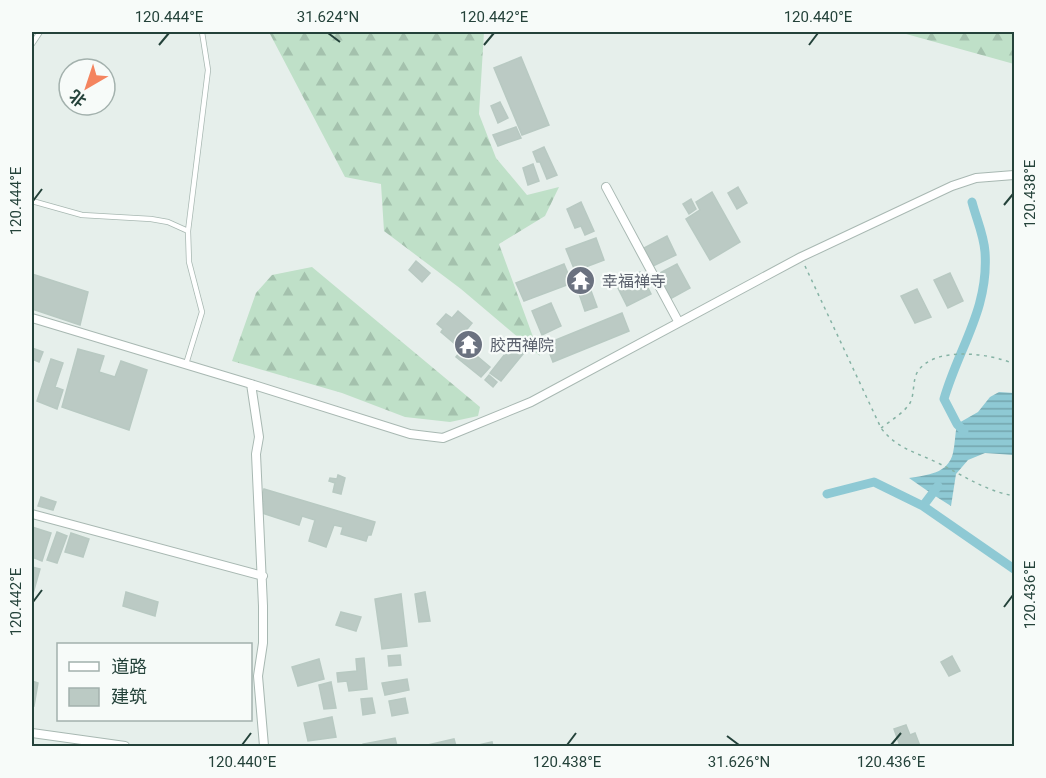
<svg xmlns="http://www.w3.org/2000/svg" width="1046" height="778" viewBox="0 0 1046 778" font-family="Roboto,'Noto Sans SC',sans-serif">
<defs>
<pattern id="forest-firs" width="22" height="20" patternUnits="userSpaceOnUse" patternTransform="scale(1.5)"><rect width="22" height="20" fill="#bfe0c8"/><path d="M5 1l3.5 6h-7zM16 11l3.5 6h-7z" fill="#a4c1ad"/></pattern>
<pattern id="water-rules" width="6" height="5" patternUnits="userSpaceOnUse" patternTransform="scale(1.5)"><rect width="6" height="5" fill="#8ec9d4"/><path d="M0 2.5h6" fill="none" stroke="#74a5ad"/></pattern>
</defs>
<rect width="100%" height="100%" fill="#e6efeb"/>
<path fill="url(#forest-firs)" d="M269,32H484L479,114L496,158L527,195L559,187L545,216L499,244L540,356L461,289L384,231L381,184L345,177Z
M899,32H1014V64Z
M312,267L480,407L478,416L450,422L405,417L342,393L232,361L256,293L272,275Z"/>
<path fill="url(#water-rules)" d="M999,392L1014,393V455L985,453L968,460L956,474L951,506L932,494L909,478C927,475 948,474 953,453C955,444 955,434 957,424L978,412L990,397Z"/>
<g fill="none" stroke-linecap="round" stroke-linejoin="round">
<path stroke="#8ec9d4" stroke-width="9" d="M964,431L957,424L944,399C959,347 989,309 985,252C984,235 976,218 972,202
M827,494L874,482L923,506L1014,569
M923,506L938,486"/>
</g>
<path fill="#bbcac4" stroke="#b8c9c2" stroke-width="1.5" d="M521,57L549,125L522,135L494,68Z
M500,102L508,118L498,123L491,106Z
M516,127L521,138L498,146L493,135Z
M544,147L557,175L547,179L540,162H537L533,152Z
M533,164L539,181L528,185L523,168Z
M738,187L747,203L737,209L728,193Z
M712,192L740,242L710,260L686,219L700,210L696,202Z
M691,199L696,209L689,214L683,204Z
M581,202L594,231L585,235L581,226L575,228L567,209Z
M667,236L676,255L651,267L642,249Z
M596,238L604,260L575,271L566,249Z
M416,261L430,273L422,282L409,270Z
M564,264L572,283L524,301L516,283Z
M677,264L690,288L670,299L656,275Z
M640,272L651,294L627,306L616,284Z
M950,273L963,301L948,308L934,280Z
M32,274L88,292L80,325L32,309Z
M587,280L597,307L585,311L576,285Z
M917,289L931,317L915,323L901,296Z
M551,303L561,326L542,335L532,311Z
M458,311L472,323L455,344L441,332L443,329L437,324L446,314L452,318Z
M622,313L629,331L553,362L546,344Z
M516,340L527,349L501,381L490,373Z
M465,346L490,367L481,377L456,357Z
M32,348L43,352L39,362L32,359Z
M78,349L104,356L99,372L115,377L121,361L147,370L129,430L62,407Z
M51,359L63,363L55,387L63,390L57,409L37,401Z
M489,375L497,382L493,387L485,380Z
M338,475L345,478L341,494L333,492L335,483L329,481L330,478L337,479Z
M264,489L375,522L371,535H368L366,541L341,534L343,527L334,525L326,547L309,541L315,520L302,516L299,525L262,513L264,502L260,501Z
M41,497L56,502L53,510L38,506Z
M32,527L51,533L42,561L32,557Z
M57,532L67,536L57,563L47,560Z
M71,533L89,539L83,557L65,552Z
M32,567L40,569L32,597Z
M126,592L158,602L155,616L123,606Z
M425,592L430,621L419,622L415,594Z
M401,594L407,646L382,649L375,599Z
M341,612L361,617L356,631L336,625Z
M400,655L401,665L389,666L388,656Z
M952,656L960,671L949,676L941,662Z
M364,658L367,689L349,691L347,681L338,682L337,673L357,671L356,659Z
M319,659L324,679L298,686L292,667Z
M407,679L409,690L385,695L382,683Z
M32,681L38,683L34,706L32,705Z
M331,682L336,708L324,709L319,685Z
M372,698L375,713L363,715L361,699Z
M405,698L408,713L392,716L389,701Z
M332,717L336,737L308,741L304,723Z
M906,725L910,735L915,733L920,746H900L894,729Z
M395,738L397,746H363V744Z
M454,739L456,746H429L428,745Z
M492,742L493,746H478V745Z"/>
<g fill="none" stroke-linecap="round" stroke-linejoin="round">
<defs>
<path id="lane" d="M32,44L40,32
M32,201L82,215L151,219L168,222L188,231
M186,364L202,312L189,262L188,231L208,70L202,32"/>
<path id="street" d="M606,187L678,321
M32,318L251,384L410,434L443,438L531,402L801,257L952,186L976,178L1014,175
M251,384L259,437L256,454L263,606V643L258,676L264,746
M32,514L263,576
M32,733L125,746"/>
</defs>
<use href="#lane" stroke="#a8b8b2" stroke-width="6"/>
<use href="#street" stroke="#a8b8b2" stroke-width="10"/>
<path stroke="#86b3a5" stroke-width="1.5" stroke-dasharray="3 4.5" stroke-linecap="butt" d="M805,266L881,428C896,448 915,452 936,462C965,476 983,490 1014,496
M881,428C890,421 904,413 910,403C915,394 912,380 918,371C935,346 990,353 1014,364"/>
<use href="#lane" stroke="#fff" stroke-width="4.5"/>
<use href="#street" stroke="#fff" stroke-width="8"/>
</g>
<path fill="none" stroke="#24423a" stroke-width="2" d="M328,33L340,42M159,45L169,33M484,45L494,33M809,45L818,33M33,201L42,189M1004,205L1013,194M33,602L42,590M1004,607L1013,595M727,736L739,745M242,745L251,733M567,745L576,733M891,745L901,733"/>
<defs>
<symbol id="temple-disc" viewBox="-11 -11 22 22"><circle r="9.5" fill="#6b7280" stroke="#f7fbf9"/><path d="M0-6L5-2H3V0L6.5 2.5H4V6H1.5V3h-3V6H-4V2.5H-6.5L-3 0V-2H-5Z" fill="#fff"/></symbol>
</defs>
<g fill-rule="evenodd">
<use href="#temple-disc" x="564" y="264" width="33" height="33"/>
<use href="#temple-disc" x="452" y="328" width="33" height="33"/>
</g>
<g text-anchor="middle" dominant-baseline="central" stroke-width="4.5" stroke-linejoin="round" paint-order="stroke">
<g font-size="16" fill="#5b616d" stroke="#f7fbf9" text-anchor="start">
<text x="602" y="281">幸福禅寺</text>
<text x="490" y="345">胶西禅院</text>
</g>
</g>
<rect width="1046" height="778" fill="none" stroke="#f7fbf9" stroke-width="66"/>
<rect x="57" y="643" width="195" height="78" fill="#f7fbf9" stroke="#a3b1ad" stroke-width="1.5"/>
<rect x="69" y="662" width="30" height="9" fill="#ffffff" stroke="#a3b1ad" stroke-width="1.5"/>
<text x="111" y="673" font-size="18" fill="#24423a">道路</text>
<rect x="69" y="688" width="30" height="18" fill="#bbcac4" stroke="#a3b1ad" stroke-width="1.5"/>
<text x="111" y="703" font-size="18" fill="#24423a">建筑</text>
<g transform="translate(87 87) rotate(219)"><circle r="28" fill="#f7fbf9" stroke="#a3b1ad" stroke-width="1.5"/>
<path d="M0-4.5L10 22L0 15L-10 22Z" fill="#f4845f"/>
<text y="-9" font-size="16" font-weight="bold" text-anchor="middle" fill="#24423a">北</text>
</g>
<rect x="33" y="33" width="980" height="712" fill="none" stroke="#24423a" stroke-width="2"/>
<g font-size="15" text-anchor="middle" fill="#24423a">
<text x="169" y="22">120.444°E</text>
<text x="328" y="22">31.624°N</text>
<text x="494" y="22">120.442°E</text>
<text x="818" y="22">120.440°E</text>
<text transform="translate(1030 194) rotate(-90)" y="5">120.438°E</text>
<text transform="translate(16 201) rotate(-90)" y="5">120.444°E</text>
<text transform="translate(1030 595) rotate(-90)" y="5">120.436°E</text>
<text transform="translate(16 602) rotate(-90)" y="5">120.442°E</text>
<text x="242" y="767">120.440°E</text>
<text x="567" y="767">120.438°E</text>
<text x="739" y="767">31.626°N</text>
<text x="891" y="767">120.436°E</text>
</g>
</svg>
